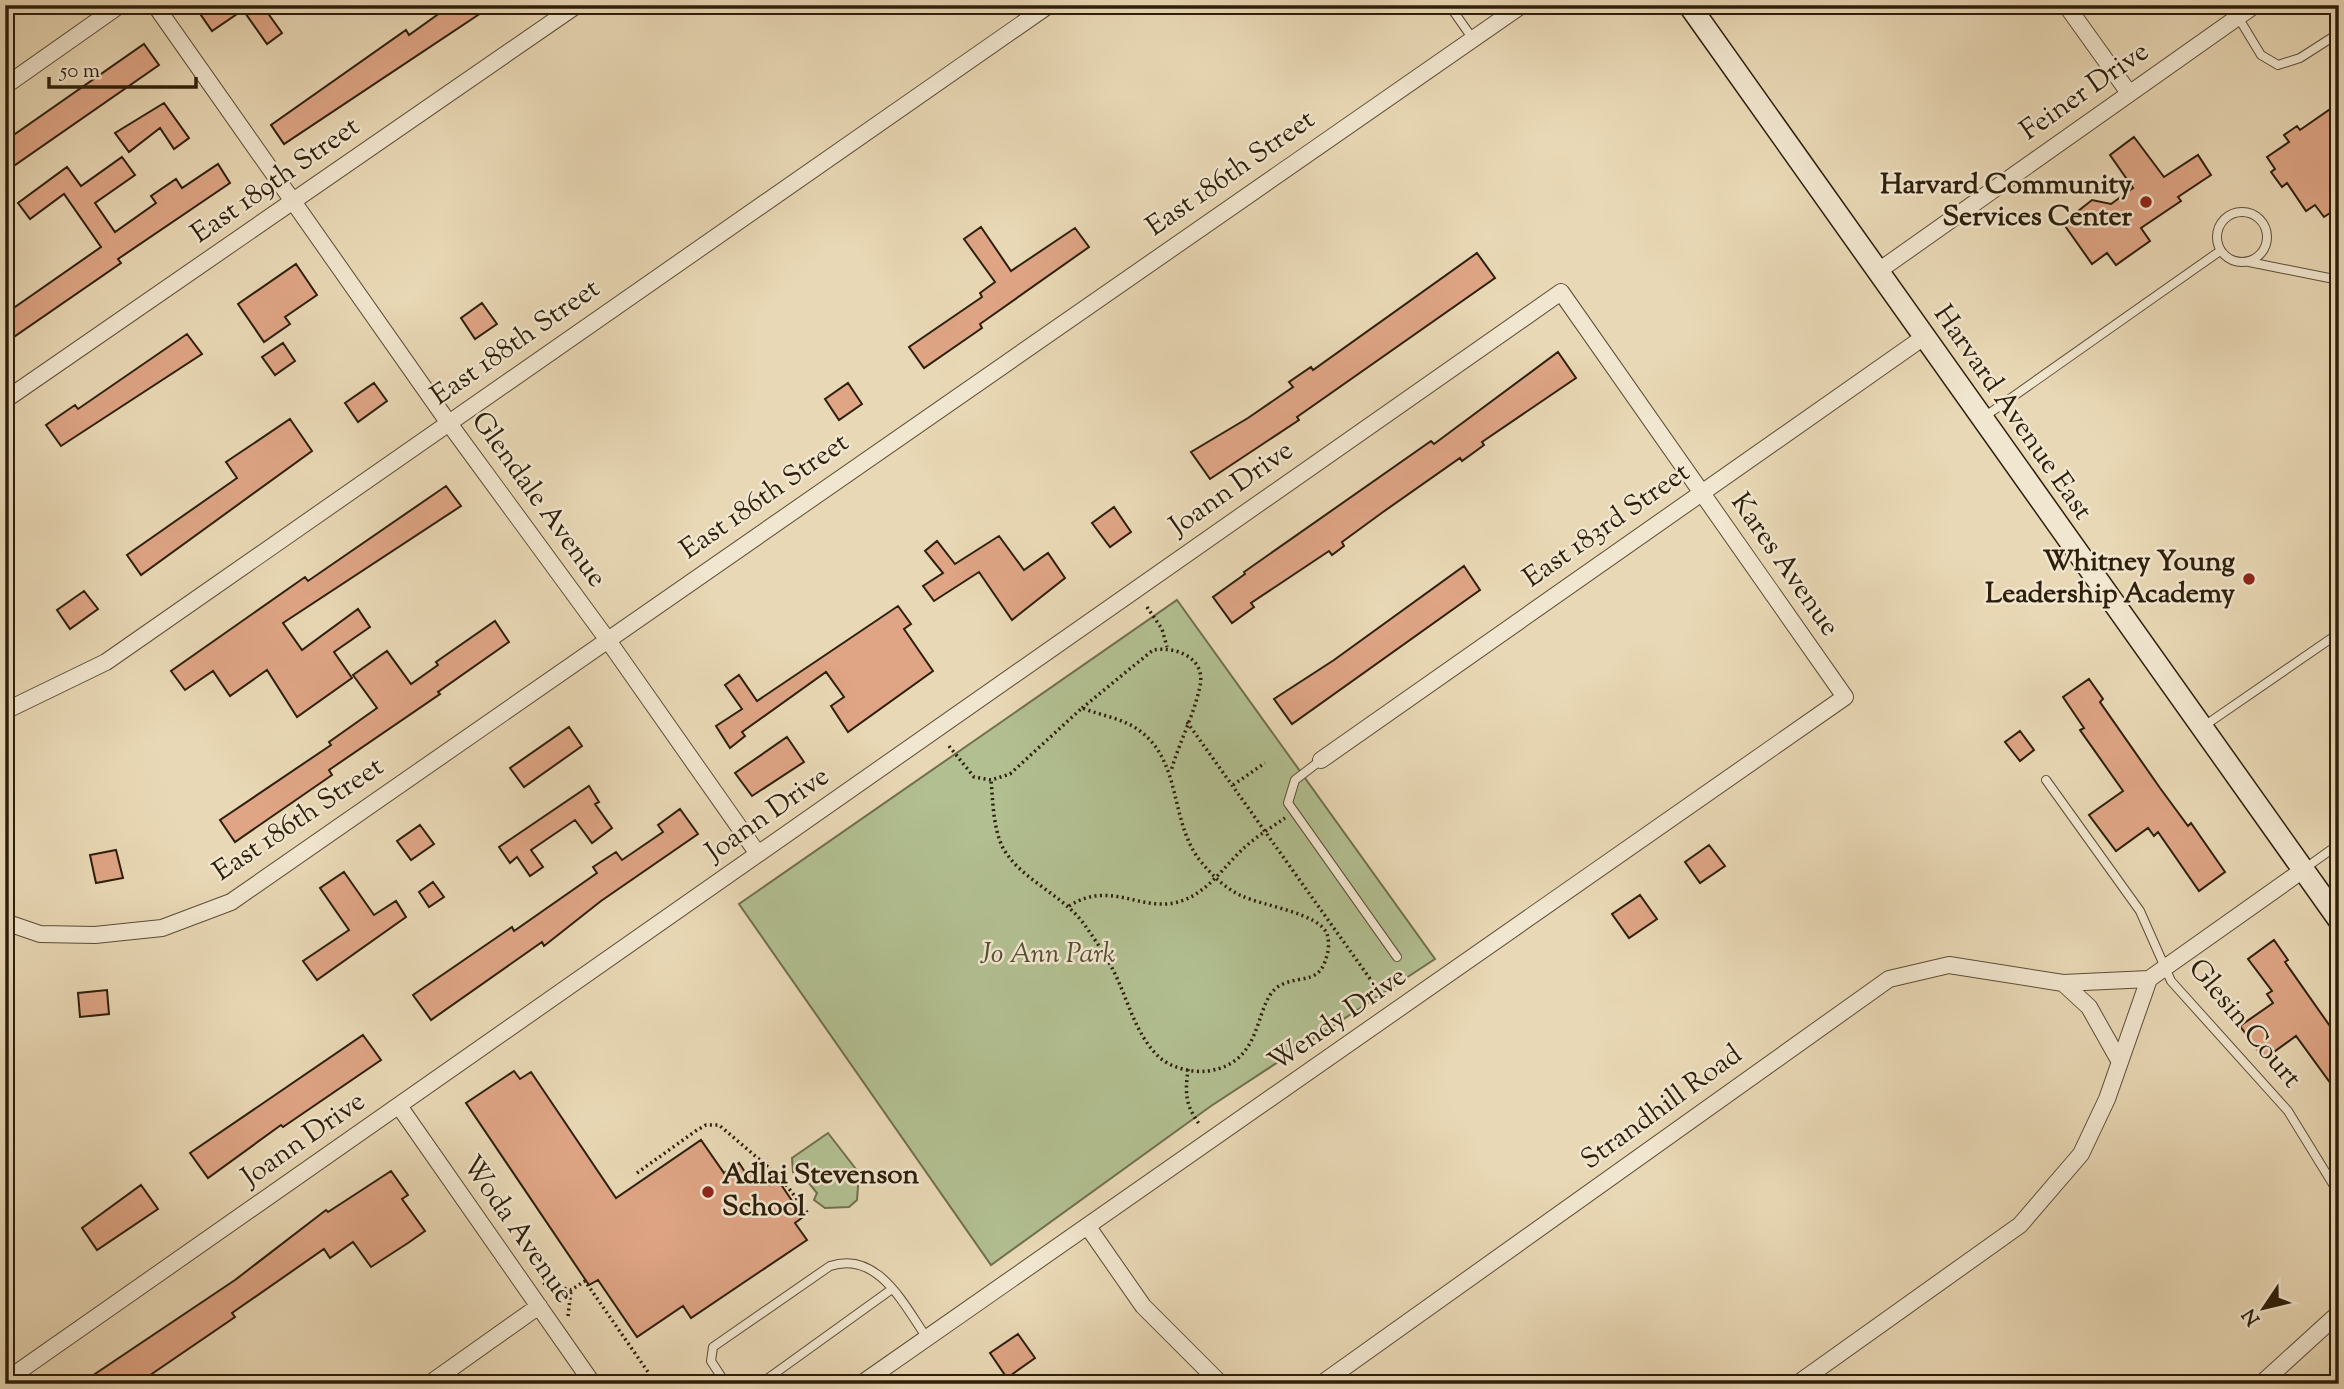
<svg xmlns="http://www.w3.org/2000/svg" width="2344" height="1389" viewBox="0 0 2344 1389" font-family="'Sorts Mill Goudy',serif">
<rect width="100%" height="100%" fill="#e9d8b5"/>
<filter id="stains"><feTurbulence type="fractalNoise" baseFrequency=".00286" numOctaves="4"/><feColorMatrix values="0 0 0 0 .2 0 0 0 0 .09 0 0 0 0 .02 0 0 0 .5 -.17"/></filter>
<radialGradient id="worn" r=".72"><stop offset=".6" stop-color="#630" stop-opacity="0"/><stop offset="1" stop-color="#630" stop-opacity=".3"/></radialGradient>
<path fill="#b2bf91" stroke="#706f4e" stroke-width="2" d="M1177,600L1435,959L1211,1106L991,1265L739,904Z
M828,1133L859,1173L857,1200L849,1207L825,1208L814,1200L817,1193L799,1171L793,1172L792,1158Z"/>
<path fill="#dfa585" stroke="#2d1f0b" stroke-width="2" d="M194,5H262L282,33L267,44L243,10L212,31Z
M451,5H493L284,144L271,125L406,30L409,35Z
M144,44L159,65L5,172V141Z
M164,103L189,138L174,149L160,128L129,152L115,133Z
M2339,103V207L2324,217L2315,205L2306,211L2287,183L2282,187L2271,172L2275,169L2267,157L2289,142L2284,135L2297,126L2300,130Z
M2134,137L2164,177L2198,155L2211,175L2178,197L2181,201L2141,228L2150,241L2116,265L2107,253L2092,264L2063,223L2092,200L2111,204L2133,188L2110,155Z
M122,157L135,175L95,203L115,232L156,203L151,196L176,179L182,188L218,164L230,183L118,259L121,263L5,343V314L101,247L64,194L30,219L18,203L67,167L81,186Z
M981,227L1011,271L1075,228L1089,247L980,324L982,328L924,368L909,347L982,297L980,293L995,282L964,239Z
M1477,253L1495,278L1297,417L1299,420L1210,479L1191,452L1248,418L1293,387L1289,382L1311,367L1313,370Z
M296,264L317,295L285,317L290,324L264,342L238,304Z
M482,303L497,324L475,339L461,318Z
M187,334L202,354L61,446L46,425L75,405L78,409Z
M283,343L295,361L275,375L262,357Z
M1558,352L1576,378L1482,442L1484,445L1462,461L1460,458L1383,512L1342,542L1344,546L1332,555L1329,551L1251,603L1254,607L1232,623L1213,597L1245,574L1244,572L1431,441L1434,444Z
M374,383L387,401L358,422L345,403Z
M848,383L862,404L839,420L825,399Z
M290,419L312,451L141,575L127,555L237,478L226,462Z
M446,486L461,506L283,623L302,650L358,609L370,627L334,652L352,678L297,717L267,670L230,696L213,671L185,690L171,671L305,577L308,581Z
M1114,507L1131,532L1110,547L1092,523Z
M999,536L1024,570L1048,553L1065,578L1012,620L979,572L934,601L923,586L943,573L925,551L937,541L955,564Z
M1464,566L1480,590L1292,724L1274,699L1334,660Z
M84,591L98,609L70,629L57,610Z
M898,606L911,624L904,629L933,671L848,732L831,706L844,697L826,672L742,732L745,736L730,748L716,726L742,709L725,685L739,675L757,701Z
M495,621L509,642L438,692L440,694L329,770L332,775L235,842L220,820L331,745L329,742L377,708L353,675L387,651L411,684L438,665L436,662Z
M2089,679L2103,699L2100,702L2160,788L2188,826L2191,823L2225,872L2199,891L2158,832L2154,836L2148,828L2116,851L2089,815L2123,791L2080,730L2084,728L2063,697Z
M569,727L582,746L524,787L510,768Z
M2020,731L2034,750L2020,761L2005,742Z
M787,737L804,762L752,796L735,773Z
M589,786L599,802L595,804L612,828L592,843L575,820L531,850L543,867L530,876L517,857L510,863L499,847Z
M680,809L698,834L601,901L544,946L542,942L431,1020L413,995L512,927L514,931L597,873L593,867L616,852L622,860L663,832L658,825Z
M420,825L434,844L411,860L397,841Z
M1709,845L1725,866L1700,883L1685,862Z
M116,850L123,878L96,883L90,855Z
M344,872L374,915L396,901L406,917L317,980L303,961L349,930L320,888Z
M433,882L444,897L429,907L419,892Z
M1640,895L1657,919L1629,938L1612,914Z
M2274,940L2288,960L2285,962L2339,1039V1095L2296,1036L2264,1059L2240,1026L2273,1003L2267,994L2272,991L2248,959Z
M107,990L109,1014L80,1017L78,993Z
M363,1035L381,1060L283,1127L281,1125L208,1178L190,1153Z
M514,1071L520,1079L531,1072L616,1198L701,1140L724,1173L739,1163L747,1175L758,1168L770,1185L778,1180L803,1217L795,1223L807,1240L691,1318L683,1306L637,1337L598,1280L589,1285L466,1103Z
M391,1171L408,1195L402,1199L425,1231L408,1243L371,1267L353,1242L330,1258L324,1249L232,1313L235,1317L137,1384H80L235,1280L326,1210L328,1212Z
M141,1185L158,1209L97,1250L82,1228Z
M1018,1334L1035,1358L1007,1378L990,1353Z"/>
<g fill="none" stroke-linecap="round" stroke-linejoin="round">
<defs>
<path id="service" d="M1449,5L1473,39
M2238,17L2261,55L2278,65L2300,58L2339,33
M2217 237a25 25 0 1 1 50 0a25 25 0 1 1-50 0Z
M2249,262L2339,280
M1984,417L2220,251
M2204,726L2339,633
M1321,760L1295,780L1288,803L1397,957
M2046,780L2140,911L2171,981L2288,1111L2339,1194
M2304,869L2339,844
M726,1384L711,1361L713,1347L830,1266C878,1250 904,1305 927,1338
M760,1384L892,1289"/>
<path id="minor" d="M155,5L448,422L607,639L758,854
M2066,5L2129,93
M5,86L120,5
M1877,272L2255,5
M5,400L577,5
M5,711L106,662L1049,5
M1321,760L1924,337
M5,922L40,934L95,935L162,928L231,902L1522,5
M2063,983L2089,1007L2120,1062
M399,1106L593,1384
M1088,1227L1143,1306L1221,1384
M5,1381L1561,292L1845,697L861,1384
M429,1384L539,1306
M1321,1384L1889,979L1949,965L2063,983L2149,979
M1797,1384L2020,1225L2081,1154L2107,1099L2149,979L2303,870
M2261,1384L2339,1313"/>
<path id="secondary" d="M1689,5L2339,920"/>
</defs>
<use href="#service" stroke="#5c4d36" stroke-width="10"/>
<use href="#minor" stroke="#5c4d36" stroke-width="18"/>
<use href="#secondary" stroke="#2d1f0b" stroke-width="24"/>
<path stroke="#2d1f0b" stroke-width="3.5" stroke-dasharray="2 3.5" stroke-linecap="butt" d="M1147,607L1162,629L1167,647
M1082,708L1153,650C1176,646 1206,658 1200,686C1194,715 1179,743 1171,771
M1187,722L1383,997
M949,746L974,777L991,780L1010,774L1082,708C1102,716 1123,718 1140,731C1183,763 1169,824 1202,863C1213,876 1226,889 1242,896C1263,906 1319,913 1327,934C1329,940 1329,949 1327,955C1320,984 1304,975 1283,984C1251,997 1269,1062 1208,1071C1192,1073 1171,1068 1159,1057C1134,1033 1128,998 1112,968C1104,953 1094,938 1084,924C1062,894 1021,880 1003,848C993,828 993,802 991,780
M1233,785L1265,763
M1069,906C1113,878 1143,916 1184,900C1210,890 1226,864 1245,847C1257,836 1272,827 1285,818
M1188,1069C1185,1093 1185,1105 1200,1125
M637,1173L697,1130L706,1125H719L781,1178L809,1215
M543,1283L571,1290L585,1281L648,1372L652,1384
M568,1316L571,1290"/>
<use href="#service" stroke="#f1e6cf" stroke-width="8"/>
<use href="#minor" stroke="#f1e6cf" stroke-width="16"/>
<use href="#secondary" stroke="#f1e6cf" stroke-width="21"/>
</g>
<g fill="#8f2418" stroke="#f1e6cf" stroke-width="2.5">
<circle cx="2146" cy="202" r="7"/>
<circle cx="2249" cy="579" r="7"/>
<circle cx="708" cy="1192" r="7"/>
</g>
<g text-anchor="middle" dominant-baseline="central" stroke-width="5" stroke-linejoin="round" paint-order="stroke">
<g font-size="28" fill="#2d1f0b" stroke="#f1e6cf">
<text transform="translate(2085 92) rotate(-35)">Feiner Drive</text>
<text transform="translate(1231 174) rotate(-35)">East 186th Street</text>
<text transform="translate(276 181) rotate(-35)">East 189th Street</text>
<text transform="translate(516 343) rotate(-35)">East 188th Street</text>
<text transform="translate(2012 413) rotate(55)">Harvard Avenue East</text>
<text transform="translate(1232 489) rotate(-35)">Joann Drive</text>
<text transform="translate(765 497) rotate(-35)">East 186th Street</text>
<text transform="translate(538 500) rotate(54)">Glendale Avenue</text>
<text transform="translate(1607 526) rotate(-35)">East 183rd Street</text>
<text transform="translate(1784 565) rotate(55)">Kares Avenue</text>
<text transform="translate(768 815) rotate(-35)">Joann Drive</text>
<text transform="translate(299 820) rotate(-34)">East 186th Street</text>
<text transform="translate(1338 1020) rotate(-35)">Wendy Drive</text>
<text transform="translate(2244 1024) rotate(50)">Glesin Court</text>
<text transform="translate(1662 1108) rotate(-36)">Strandhill Road</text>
<text transform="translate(304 1140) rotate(-35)">Joann Drive</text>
<text transform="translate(517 1230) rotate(55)">Woda Avenue</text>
</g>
<g font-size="28" font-weight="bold" fill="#2d1f0b" stroke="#f1e6cf" text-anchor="end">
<text x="2132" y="186">Harvard Community<tspan x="2132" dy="32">Services Center</tspan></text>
<text x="2235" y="563">Whitney Young<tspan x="2235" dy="32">Leadership Academy</tspan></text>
<text x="722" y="1176" text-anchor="start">Adlai Stevenson<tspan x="722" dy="32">School</tspan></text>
</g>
<g font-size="28" font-style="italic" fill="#554f33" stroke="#f1e6cf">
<text x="1048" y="955">Jo Ann Park</text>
</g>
</g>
<rect width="2344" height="1389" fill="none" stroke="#e9d8b5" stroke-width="28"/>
<rect x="7" y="7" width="2330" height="1375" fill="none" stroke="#2d1f0b" stroke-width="3.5"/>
<rect x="14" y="14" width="2316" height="1361" fill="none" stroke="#2d1f0b" stroke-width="2"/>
<g transform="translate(2264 1308) rotate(235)" stroke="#f1e6cf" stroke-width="5" paint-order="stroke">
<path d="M0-5L12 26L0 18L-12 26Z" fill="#2d1f0b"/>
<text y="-10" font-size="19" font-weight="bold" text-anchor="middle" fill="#2d1f0b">N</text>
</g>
<path d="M49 77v10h147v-10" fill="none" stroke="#2d1f0b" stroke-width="3.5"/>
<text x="60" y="77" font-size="21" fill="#2d1f0b" stroke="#f1e6cf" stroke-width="5" paint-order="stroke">50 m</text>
<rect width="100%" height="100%" filter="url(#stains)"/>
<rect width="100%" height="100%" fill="url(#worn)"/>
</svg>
